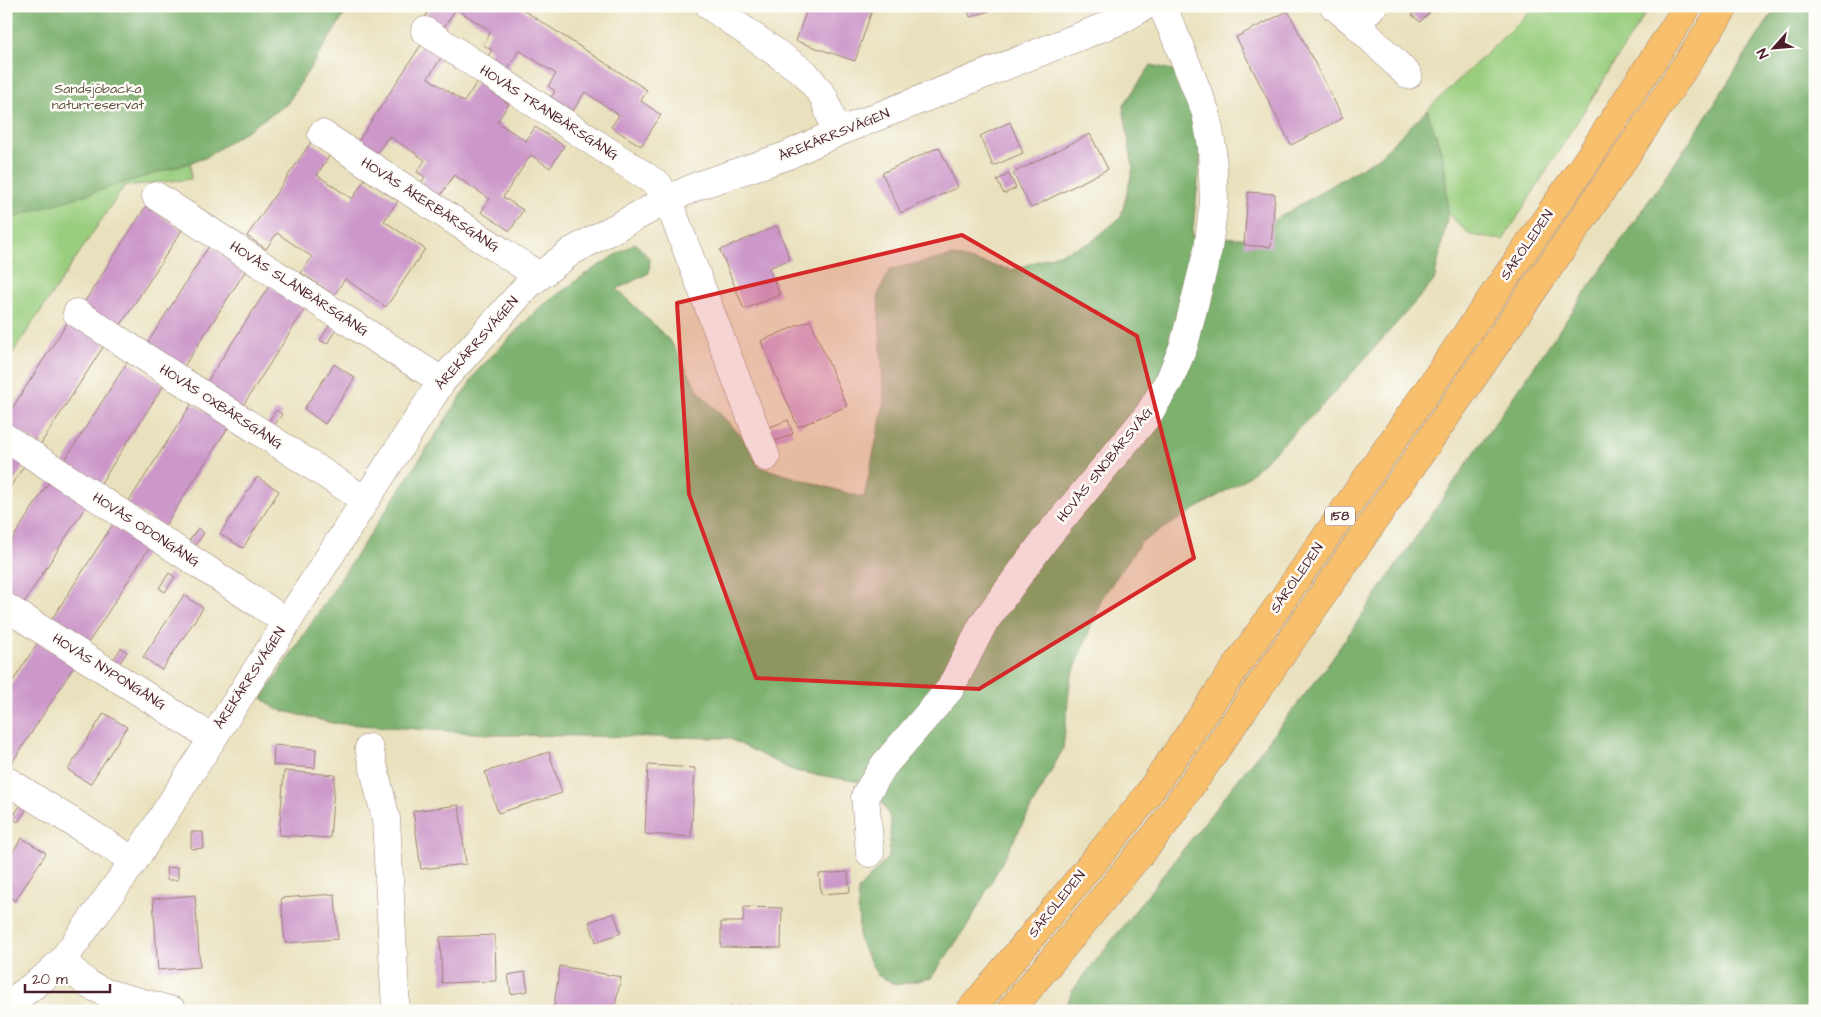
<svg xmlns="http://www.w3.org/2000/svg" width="1821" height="1017" viewBox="0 0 1821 1017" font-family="'Architects Daughter',sans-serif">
<rect width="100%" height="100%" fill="#fdfcf7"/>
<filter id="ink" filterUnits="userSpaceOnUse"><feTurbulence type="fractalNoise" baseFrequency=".02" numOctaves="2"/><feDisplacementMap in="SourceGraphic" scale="10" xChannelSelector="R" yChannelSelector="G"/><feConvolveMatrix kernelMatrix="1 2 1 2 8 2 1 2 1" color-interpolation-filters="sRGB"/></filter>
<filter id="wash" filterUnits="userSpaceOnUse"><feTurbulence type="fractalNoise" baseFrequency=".0096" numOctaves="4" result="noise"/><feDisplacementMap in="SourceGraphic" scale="20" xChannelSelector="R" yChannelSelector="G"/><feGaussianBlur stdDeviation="1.12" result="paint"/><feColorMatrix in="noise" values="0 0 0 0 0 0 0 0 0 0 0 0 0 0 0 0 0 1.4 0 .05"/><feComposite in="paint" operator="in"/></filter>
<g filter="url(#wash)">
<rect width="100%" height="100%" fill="#e9e1bd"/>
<path fill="#9ace7f" stroke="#727655" d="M6,6H187L191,179L124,186L6,363V224L19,215L104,188Z
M1536,6H1650L1503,240L1470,235L1448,214L1444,160L1427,110Z"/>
<path fill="#7bb16e" stroke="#62684c" d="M6,6H350L287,104L205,158L19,215L6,224Z
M1777,6H1815V1011H1065L1072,991L1324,670L1688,144Z
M1151,65L1177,71L1193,104L1202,146L1192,237L1245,238L1379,157L1427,110L1444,160L1448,214L1434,281L1326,402L1247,478L1141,542L1102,598L1070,681L1063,749L968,925L931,978L897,985L877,975L859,940L858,890L889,856L891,820L873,784L794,771L728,738L502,735L332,723L276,709L262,698L479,369L538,309L584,275L635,243L650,259L649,273L617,289L671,342L700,393L745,440L759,467L864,498L884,404L878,295L890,269L952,256L1012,270L1090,243L1121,217L1133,168L1123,106Z"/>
<g id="blocks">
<path fill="#cc97c9" d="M432,6H517L647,90L641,101L661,115L641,146L611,127L619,115L585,92L573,111L551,97L555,91L548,86L556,74L519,50L507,70L487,58L492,50L483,45L491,31L456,9L443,29L425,17Z
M808,6H860L872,10L855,61L796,41Z
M967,6H1002V7L970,17Z
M1421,6H1436L1420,22L1412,15Z
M1288,11L1343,118L1291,145L1236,37Z
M421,45L441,58L428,78L464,102L477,82L509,104L497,122L526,141L535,127L564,146L550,168L531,155L503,197L523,210L510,231L481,212L490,199L454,175L439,198L420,185L425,177L417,172L425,160L389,136L376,155L357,143Z
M1010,122L1023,153L993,166L980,136Z
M1090,134L1108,169L1031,208L1013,173Z
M311,142L330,155L317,175L352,199L365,179L398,201L384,221L425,249L386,307L345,279L334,295L301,273L312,257L277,233L266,249L247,236Z
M939,147L958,187L901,213L882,173Z
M1009,174L1016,188L1004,194L997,180Z
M1248,192L1275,194L1271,247L1244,245Z
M146,206L182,230L117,331L81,307Z
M777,226L790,259L769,268L780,295L744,309L720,250Z
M209,246L246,270L181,371L145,347Z
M269,286L305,309L240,410L204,386Z
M69,320L105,344L40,445L6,423V418Z
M810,320L847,406L798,427L761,341Z
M330,325L336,329L327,344L320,340Z
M128,361L164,385L99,486L63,463Z
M334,364L355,378L325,424L304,409Z
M192,403L229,426L164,527L127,504Z
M276,410L282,414L272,429L266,425Z
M788,420L793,434L770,443L765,429Z
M6,450L26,463L6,493Z
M257,477L279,491L243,548L220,534Z
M51,479L88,503L23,604L6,593V549Z
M115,521L151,545L87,645L50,622Z
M198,528L204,533L194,547L188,543Z
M169,573L175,577L165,592L159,588Z
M184,595L203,608L162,670L143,657Z
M38,642L75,665L10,766L6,764V692Z
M121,648L127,652L117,667L111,663Z
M104,713L127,727L90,784L68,770Z
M274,745L316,749L315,768L273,765Z
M549,752L562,793L498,813L485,772Z
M648,765L695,768L691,837L645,834Z
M284,771L335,775L330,838L279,835Z
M22,803L28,807L18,822L12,818Z
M459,805L466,864L421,869L413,811Z
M191,832H203L204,848L191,849Z
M22,838L46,853L15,901L6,895V862Z
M178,867V880H167L166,868Z
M848,872L850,892L821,894L819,874Z
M335,894L338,939L285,943L281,898Z
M195,895L200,967L158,970L153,899Z
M744,907L782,908L781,948L721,947V922H743Z
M614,913L621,933L596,942L589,922Z
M495,935L496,981L442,983L440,937Z
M560,966L621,977L614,1011H553Z
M525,972L528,991L511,994L508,975Z
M751,1005V1011H713V1009Z
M807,1005L808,1011H793L792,1007Z"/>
</g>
</g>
<g filter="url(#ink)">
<use href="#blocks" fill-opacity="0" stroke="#9a8074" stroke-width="1"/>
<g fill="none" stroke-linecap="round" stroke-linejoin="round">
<defs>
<path id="minor" d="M710,6L805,73L824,97L836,133
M1334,6L1356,24L1373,6
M1356,24L1408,75
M425,31L659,185L674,216L766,457
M322,134L539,276
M156,196L340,316L442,381
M77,313L365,500
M6,438L287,622
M6,607L212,738
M369,748L386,819L396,1011
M6,780L134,861
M870,853L865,796L884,765L950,689L983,624L1046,538L1148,415L1170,379L1184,345L1208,249L1214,202L1212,147L1206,113L1174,33L1162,6
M62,961L89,985L107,993L173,1011
M6,1006L45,977L62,961L134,861L442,381L528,285L572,251L667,200L697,186L786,156L836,133L1121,20L1145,6"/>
<path id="major" d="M970,1011L1141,804L1594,150L1688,6
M1010,1011L1163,826L1619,166L1725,6"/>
</defs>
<use href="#minor" stroke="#9a8074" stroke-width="29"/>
<use href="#major" stroke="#9a8074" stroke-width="29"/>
<use href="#minor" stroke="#fff" stroke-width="28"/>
<use href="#major" stroke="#f8bf6c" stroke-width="28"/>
</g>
</g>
<path fill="#d62828" fill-opacity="0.2" stroke="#d62828" stroke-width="4" stroke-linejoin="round" d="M962,235L1137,336L1194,558L979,689L756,678L689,494L677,303Z"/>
<g text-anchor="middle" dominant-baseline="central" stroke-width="5" stroke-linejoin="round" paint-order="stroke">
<rect fill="#fdfcf7" stroke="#806168" stroke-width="1" x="1325" y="506.5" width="30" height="19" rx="4"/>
<g font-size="12" font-weight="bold" fill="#4a1f2b">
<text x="1340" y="516">158</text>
</g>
<g font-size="14" fill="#625444" stroke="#fdfcf7">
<text x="98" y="89">Sandsjöbacka<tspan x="98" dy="16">naturreservat</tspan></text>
</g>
<g font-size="14" fill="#4a1f2b" stroke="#fdfcf7">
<text transform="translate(549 113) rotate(33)">HOVÅS TRANBÄRSGÅNG</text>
<text transform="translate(834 135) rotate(-22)">ÅREKÄRRSVÄGEN</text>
<text transform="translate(430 205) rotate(33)">HOVÅS ÅKERBÄRSGÅNG</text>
<text transform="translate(1527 245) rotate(-55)">SÄRÖLEDEN</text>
<text transform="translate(299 289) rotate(33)">HOVÅS SLÅNBÄRSGÅNG</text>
<text transform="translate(477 343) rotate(-49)">ÅREKÄRRSVÄGEN</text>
<text transform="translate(221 407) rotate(33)">HOVÅS OXBÄRSGÅNG</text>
<text transform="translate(1105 465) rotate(-51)">HOVÅS SNÖBÄRSVÄG</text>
<text transform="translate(146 530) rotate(33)">HOVÅS ODONGÅNG</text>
<text transform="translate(1297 578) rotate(-55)">SÄRÖLEDEN</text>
<text transform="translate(109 672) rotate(32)">HOVÅS NYPONGÅNG</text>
<text transform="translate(250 678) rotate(-57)">ÅREKÄRRSVÄGEN</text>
<text transform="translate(1057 904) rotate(-51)">SÄRÖLEDEN</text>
</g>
</g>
<rect width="1821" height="1017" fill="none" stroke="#fdfcf7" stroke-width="25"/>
<g transform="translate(1774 48) rotate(243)" stroke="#fdfcf7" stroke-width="4" paint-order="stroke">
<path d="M0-4L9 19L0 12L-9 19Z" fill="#4a1f2b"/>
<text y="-8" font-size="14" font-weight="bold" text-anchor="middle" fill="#4a1f2b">N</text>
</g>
<path d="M25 984v8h85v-8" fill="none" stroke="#4a1f2b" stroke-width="2.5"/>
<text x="32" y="984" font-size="15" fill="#4a1f2b" stroke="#fdfcf7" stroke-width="4" paint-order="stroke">20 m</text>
</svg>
